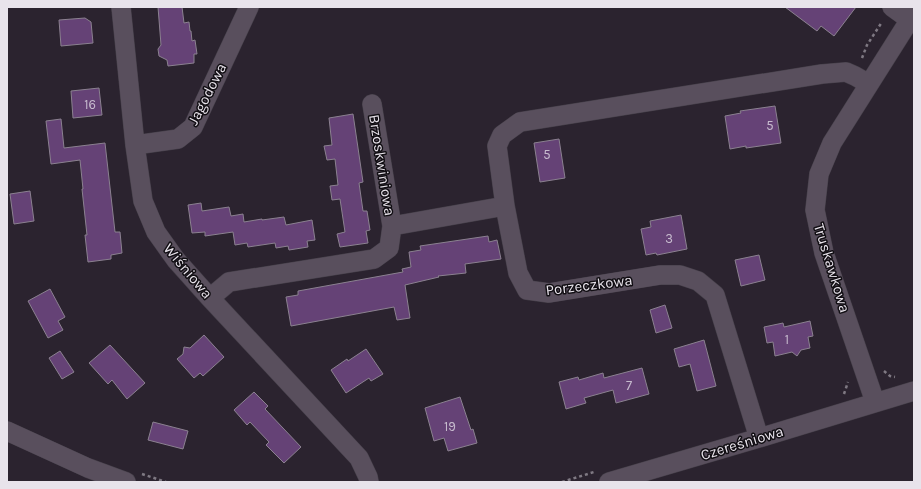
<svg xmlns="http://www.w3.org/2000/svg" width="921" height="489" viewBox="0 0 921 489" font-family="Karla,sans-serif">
<rect width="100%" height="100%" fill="#2b232f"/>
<path fill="#654276" stroke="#8b8190" d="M158,7H182L184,23L189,22L190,31H191L192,41L195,40L197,54H194V63L168,66L167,60L159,56L158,49L161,45Z
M785,7H856L834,36L821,26L817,31Z
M85,18L91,22L93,43L61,46L59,20Z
M99,88L102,115L73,118L71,91Z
M775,106L781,143L746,148V146L730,149L725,116L741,113L740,111Z
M353,114L363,182L359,183L363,211H367L370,230L366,231L368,243L340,247L337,234L345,232L340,199L332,200L330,186L338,185L335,159L327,160L324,146L332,145L329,118Z
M61,119L64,148L105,143L115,232H120L122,253L111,255V259L88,262L85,235H87L82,189H83L80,160L51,164L46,121Z
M559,139L565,178L540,182L534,143Z
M30,191L34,221L14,224L10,194Z
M201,203L202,211L229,207L231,216L243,214L244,222L262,219V220L284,217L286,225L312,220L315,240L307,241L308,247L289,250L288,246L276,248L275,243L248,247L247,243L235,245L233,232L205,236V232L192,233L188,205Z
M681,215L687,249L657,255L656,253L646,255L641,229L651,227L650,221Z
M488,236L489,242L497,240L501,259L465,264L466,273L438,276L439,277L405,285L410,318L397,320L394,307L291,326L286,297L298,295V291L403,272L402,269L411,267L409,252L421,250L420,246Z
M759,255L765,280L741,286L735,260Z
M50,289L65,317L58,321L63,330L48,338L28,301Z
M665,305L672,328L656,333L650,310Z
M810,321L813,336L808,337L810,348L801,350L797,356L792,352L775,356L773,342L767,343L764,327L783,323L784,327Z
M204,335L224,357L203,376L200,373L194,378L177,359L183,354L184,347L190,348Z
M704,340L716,386L697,391L690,364L679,367L674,349Z
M110,345L145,383L127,399L112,380L108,384L89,363Z
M366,349L383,374L371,381L369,378L346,393L331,370L347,359L348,361Z
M60,351L74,372L62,379L49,358Z
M642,368L649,394L616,403L613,390L584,398L586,403L566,409L559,382L578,377L579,380L603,373L604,378Z
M254,392L268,406L265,409L301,447L284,463L266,445L269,442L250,422L247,425L234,410Z
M460,397L471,430L473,429L477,443L448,451L444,438L434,441L425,408Z
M153,422L188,431L183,449L148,440Z"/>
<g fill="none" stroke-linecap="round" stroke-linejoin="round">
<defs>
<path id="minor" d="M121,7L135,145L143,201L156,232L176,260L210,298L359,458L368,477L369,482
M892,7L910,20
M372,104L392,226
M135,145L178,139L193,127L249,7
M505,206L497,146L502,135L520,122L822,74L846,72L855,76L869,84
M210,298L229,282L374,259L389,248L392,226L505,206L518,273L527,290L549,293L660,275H680L698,281L715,295L759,438
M875,402L824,253L815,210L819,174L832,143L914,13
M7,431L88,468L126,482
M609,482L759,438L914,391"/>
</defs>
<use href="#minor" stroke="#46404a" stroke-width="20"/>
<path stroke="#7f7983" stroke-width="2.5" stroke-dasharray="3 3" stroke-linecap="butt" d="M862,58L867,45L882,22
M884,371L890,376L895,377
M844,394L848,382
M142,474L166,482
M562,482L594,472"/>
<use href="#minor" stroke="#594f5d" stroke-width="19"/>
</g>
<g text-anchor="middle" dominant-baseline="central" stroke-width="3" stroke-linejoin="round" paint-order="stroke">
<g font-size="13" fill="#c7bbce">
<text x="90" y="104">16</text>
<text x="770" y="125">5</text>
<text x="547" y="154">5</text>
<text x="669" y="238">3</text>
<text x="787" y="339">1</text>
<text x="629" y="385">7</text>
<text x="450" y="426">19</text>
</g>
<g font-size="15" fill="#e8e3eb" stroke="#110e13">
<text transform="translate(207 94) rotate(-63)">Jagodowa</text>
<text transform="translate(382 165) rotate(81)">Brzoskwiniowa</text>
<text transform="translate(832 268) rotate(73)">Truskawkowa</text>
<text transform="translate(188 271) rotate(50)">Wiśniowa</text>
<text transform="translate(589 285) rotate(-7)">Porzeczkowa</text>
<text transform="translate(742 443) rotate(-17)">Czereśniowa</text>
</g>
</g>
<rect width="921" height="489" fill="none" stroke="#e8e3eb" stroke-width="16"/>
</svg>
